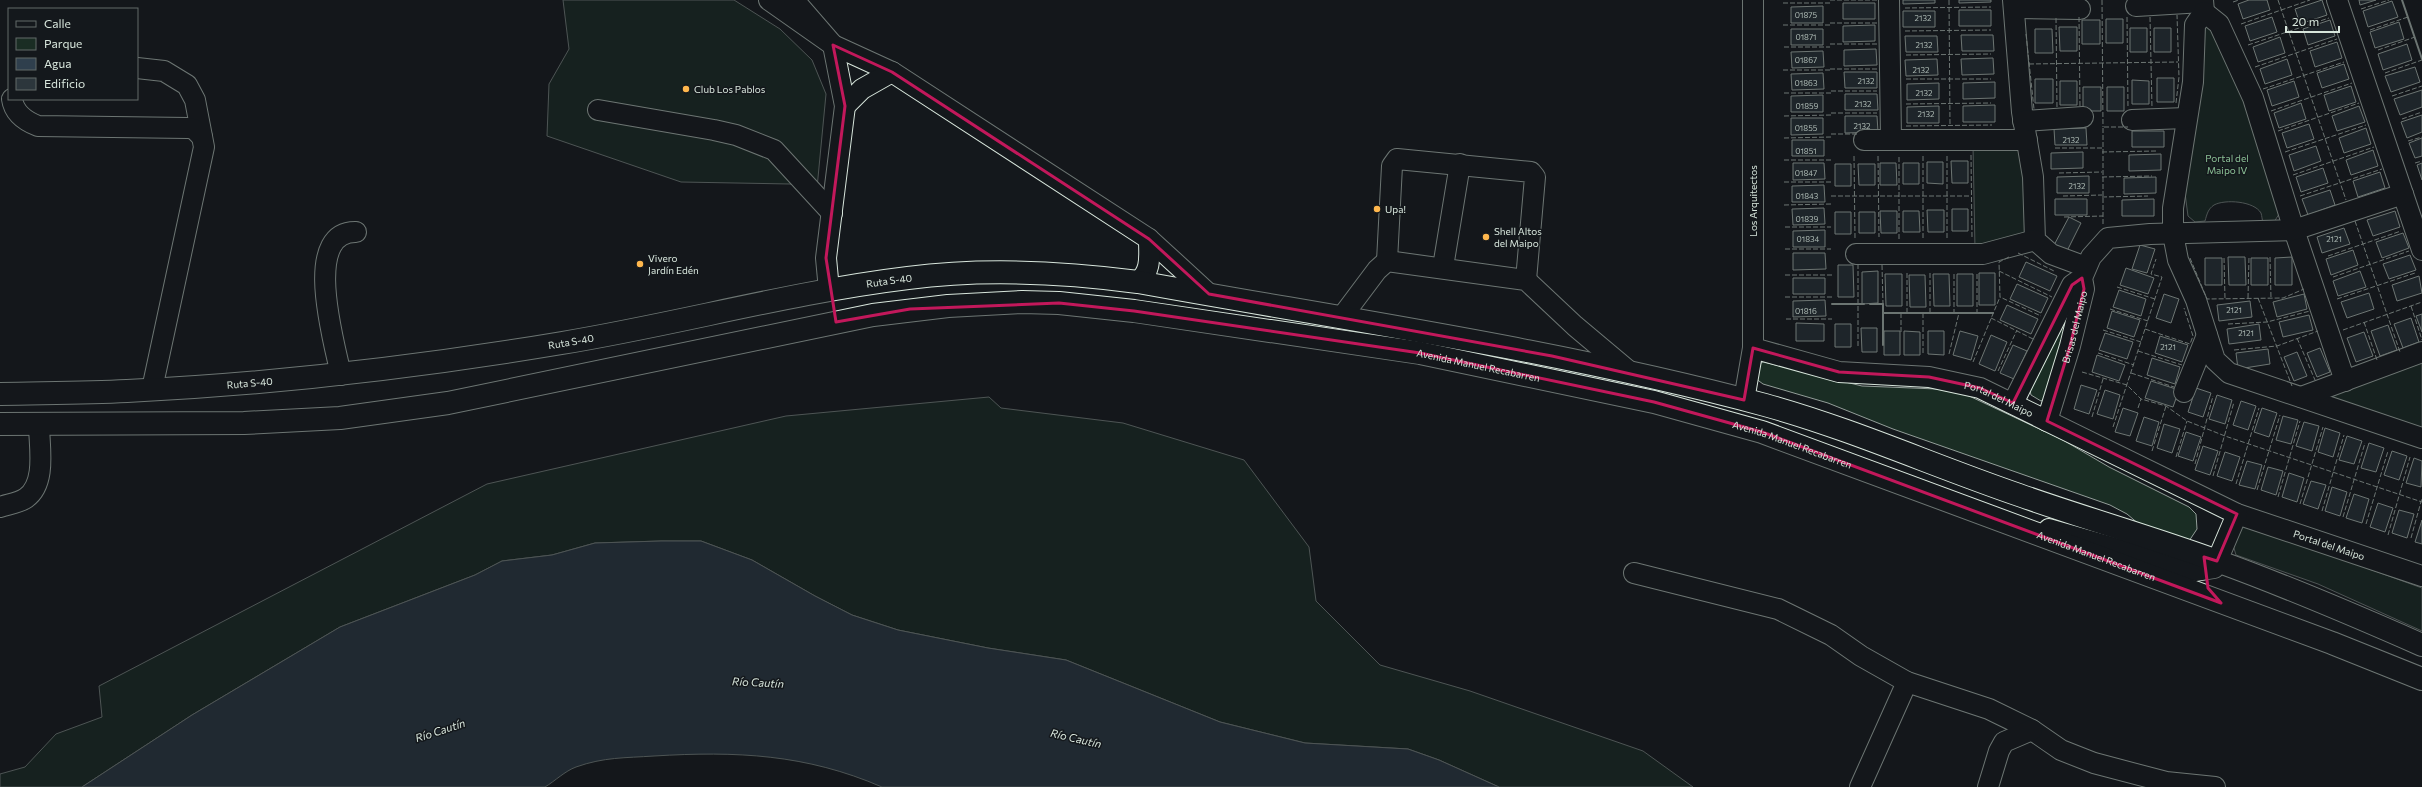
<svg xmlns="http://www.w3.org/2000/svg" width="2422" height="787" viewBox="0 0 2422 787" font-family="Commissioner,sans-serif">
<rect width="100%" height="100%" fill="#14181c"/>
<path fill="#1a2d24" stroke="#939e99" d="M563,0H734L780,29L812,60L826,94L817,188L790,184L681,182L547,136L549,84L569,49Z
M2206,26H2211L2245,101L2281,211L2274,222H2263C2262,220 2262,216 2261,213C2254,201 2225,199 2214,205C2208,209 2207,214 2205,221L2195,222L2188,216L2185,193L2201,38Z
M1973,145L2018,146L2024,168L2027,234L1975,249Z
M2073,306L2046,398L2041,401L2031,395L2030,391Z
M2422,359V431L2324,394Z
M1763,362L1862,386L1937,389L1967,395L2063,440L2109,467L2189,507L2196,514L2197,529L2187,544L2147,531L2127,514L2110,505L1893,429L1828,403L1763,384L1755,378L1759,364Z
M989,397L1001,408L1123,423L1244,460L1309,547L1316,601L1380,665L1470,691L1643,751L1693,787H1499L1439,760L1408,749L1305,743L1220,722L1066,660L988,648L898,630L852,615L815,596L752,560L701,541H661L595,543L552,555L502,561L475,575L340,627L192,715L82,787H0V774L25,767L56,734L102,717L99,686L487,484L786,416Z
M2248,525L2422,588V631L2318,584L2236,555L2233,545L2242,527Z"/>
<path fill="#2f3f4d" stroke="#939e99" d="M661,541H701L752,560L815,596L852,615L898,630L988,648L1066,660L1220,722L1305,743L1408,749L1439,760L1499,787H882C806,754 736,751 654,756C625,758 604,757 576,767C565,771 555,781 545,787H82L192,715L340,627L475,575L502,561L552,555L595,543Z"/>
<path fill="#2c363c" stroke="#d8e6dc" d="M1903,0H1935V3L1903,4Z
M1959,0H1991V2L1959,3Z
M2249,0H2267L2270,10L2243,19L2238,4Z
M2322,0L2327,15L2300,24L2295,9Z
M2359,0H2376L2360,5Z
M2392,1L2398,17L2368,27L2363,11Z
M1843,3H1875V19H1843Z
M1823,6V23H1791V7Z
M1959,10H1991V26H1959Z
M1903,11H1935V27H1903Z
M2272,17L2277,32L2250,41L2245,26Z
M2106,19H2123V43H2106Z
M2082,20H2100V44H2082Z
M2330,20L2335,36L2308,45L2303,29Z
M2399,22L2404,39L2375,48L2370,32Z
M1875,25V41L1843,42V26Z
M2059,27H2077V51H2060Z
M2130,28H2147V52H2130Z
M2154,28H2171V52H2154Z
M1791,29H1823V45H1791Z
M2035,29H2052L2053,53H2035Z
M1961,35H1993L1994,51H1962Z
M1905,36H1937L1938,52H1906Z
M2280,37L2285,53L2258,62L2253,47Z
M2337,42L2342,58L2315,67L2310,51Z
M2407,44L2412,60L2383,70L2378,54Z
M1876,49L1877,65L1844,66V50Z
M1823,51L1824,67L1792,68L1791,52Z
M1993,58L1994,74L1962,75L1961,59Z
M1937,59L1938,75L1906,76L1905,60Z
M2287,59L2292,75L2265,84L2260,69Z
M2344,64L2349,79L2322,88L2317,73Z
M2415,67L2420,82L2391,92L2385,76Z
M1844,72H1877V88H1845Z
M1823,73L1824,89L1792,90L1791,74Z
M2157,78H2174V102H2157Z
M2035,79H2053V103H2035Z
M2132,80L2149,81V104H2132Z
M2060,81H2077V105H2060Z
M2294,81L2299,97L2272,106L2267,90Z
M1995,82V98L1963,99V83Z
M1939,83V99L1907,100V84Z
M2351,86L2356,102L2329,111L2324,95Z
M2083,87H2101V111H2083Z
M2107,87H2124V111H2107Z
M2422,90V107L2400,115L2394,99Z
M1845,94H1877L1878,110H1845Z
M1823,95V112H1791V96Z
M2301,103L2306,119L2279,128L2274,113Z
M1995,105V122H1963V106Z
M1939,106V123H1907V107Z
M2359,106L2365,122L2337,131L2332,116Z
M2422,115V132L2407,138L2401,122Z
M1845,116H1877L1878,132L1845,133Z
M1791,118H1823V134L1791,135Z
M2309,124L2314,139L2287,148L2282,133Z
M2086,128L2087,145H2055L2054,129Z
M2366,128L2371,144L2344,153L2339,138Z
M2132,131H2164V147H2132Z
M2422,138V156L2415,158L2409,143Z
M1792,140H1824V156H1792Z
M2316,146L2321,161L2294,171L2289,155Z
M2373,150L2378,166L2351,175L2346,160Z
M2083,152V168L2051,169V153Z
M2161,154V170L2129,171V155Z
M1951,161H1968V183H1952Z
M1927,162H1943V184L1927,183Z
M1793,163H1824L1825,179L1793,180Z
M1880,163H1896L1897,185H1880Z
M1903,163H1919V184H1903Z
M2422,163V180L2417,165Z
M1835,164H1851V186H1835Z
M1858,164H1875V185H1859Z
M2323,168L2328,183L2301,192L2296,177Z
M2380,172L2385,188L2358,197L2353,181Z
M2089,176V193H2057V177Z
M2156,177V193L2124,194V178Z
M1824,185L1825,202H1792V186Z
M2330,190L2335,205L2308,215L2302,199Z
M2055,199H2087V215H2055Z
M2154,199V216H2122V200Z
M1824,208L1825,224L1793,225L1792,209Z
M1952,209H1968V231H1952Z
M1927,210H1944V232H1928Z
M1880,211H1897V233H1881Z
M1903,211H1919L1920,232H1903Z
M2395,211L2400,227L2373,236L2367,220Z
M1835,212H1851V234H1835Z
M1859,212H1875V233H1859Z
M2069,217L2081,223L2066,253L2053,247Z
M2344,228L2350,244L2322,253L2317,237Z
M1825,230V247H1793V231Z
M2403,233L2409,248L2382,258L2376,242Z
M2140,245L2155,249L2147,273L2132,269Z
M2353,250L2358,265L2331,275L2326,259Z
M1793,253H1825L1826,269L1793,270Z
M2410,255L2416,270L2389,279L2383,264Z
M2228,257H2245L2246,285H2229Z
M2292,257V285H2275V258Z
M2205,258H2222V285H2205Z
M2251,258H2268V285H2251Z
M2026,262L2057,276L2050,291L2019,277Z
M1838,265H1853L1854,297H1838Z
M2126,268L2154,278L2148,294L2120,285Z
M1878,271V303L1862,304V272Z
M2360,271L2366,287L2338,296L2333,281Z
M1979,273H1995V305H1979Z
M1885,274H1902V306H1886Z
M1933,274H1949L1950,306H1934Z
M1957,274H1973V306H1957Z
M1909,275H1925L1926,307H1910Z
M2419,276L2422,293L2397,301L2392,285Z
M1793,278H1825V294H1793Z
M2017,284L2048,298L2041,313L2010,299Z
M2119,290L2146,299L2141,316L2113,307Z
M2369,293L2374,309L2347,318L2341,302Z
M2164,294L2179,299L2171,323L2156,318Z
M2304,294L2307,309L2277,317L2273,302Z
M1825,300L1826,316L1793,317V301Z
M2250,301L2252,317L2219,321L2217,305Z
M2007,305L2038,319L2031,334L2000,320Z
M2112,311L2140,320L2134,337L2107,328Z
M2422,314V332L2416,316Z
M2309,315L2313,330L2283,337L2279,322Z
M2411,318L2419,342L2403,348L2394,324Z
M1796,323L1824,324V341H1796Z
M1835,324H1851V347H1835Z
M2259,324L2261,340L2229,344L2227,329Z
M2388,325L2397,350L2380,356L2371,331Z
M1861,328H1877V352H1862Z
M1884,331H1900V355H1884Z
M1904,331L1920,332V355H1904Z
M1928,331H1944V355L1928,354Z
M1960,331L1978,336L1971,360L1953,355Z
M2364,332L2373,356L2356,362L2347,338Z
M2105,333L2133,342L2127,359L2099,350Z
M1991,335L2007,342L1995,371L1979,364Z
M2160,336L2188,345L2182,362L2155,353Z
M2013,345L2027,351L2014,379L2000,373Z
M2320,348L2330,372L2317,377L2307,353Z
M2268,349L2270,364L2238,369L2236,353Z
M2297,352L2307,376L2294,381L2284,357Z
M2097,355L2125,365L2119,381L2092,372Z
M2152,358L2180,367L2175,384L2147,375Z
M2151,381L2179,390L2173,407L2145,398Z
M2081,385L2097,390L2089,414L2074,409Z
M2196,388L2211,393L2203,417L2188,412Z
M2105,390L2120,395L2113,419L2097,414Z
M2217,395L2232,400L2225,424L2209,419Z
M2241,401L2256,406L2248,430L2233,425Z
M2123,408L2138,413L2130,436L2115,432Z
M2262,408L2277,413L2269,437L2254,432Z
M2283,416L2298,420L2291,444L2276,440Z
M2144,417L2159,422L2152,446L2136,441Z
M2304,422L2319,426L2312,451L2296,446Z
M2164,424L2180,429L2172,453L2157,448Z
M2325,428L2340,433L2333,457L2318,452Z
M2186,432L2201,437L2193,461L2178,456Z
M2347,436L2362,441L2354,464L2339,460Z
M2369,443L2384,448L2376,472L2361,468Z
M2203,446L2218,451L2210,475L2195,470Z
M2392,451L2407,456L2399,480L2384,475Z
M2225,452L2240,457L2232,481L2217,476Z
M2414,458L2422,461L2421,487L2406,483Z
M2247,461L2262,465L2255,489L2239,485Z
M2268,467L2283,471L2276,495L2261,490Z
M2289,473L2304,478L2297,502L2282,497Z
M2311,481L2326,485L2318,509L2303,504Z
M2332,487L2347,492L2340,516L2325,511Z
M2354,494L2369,499L2362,523L2346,518Z
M2378,503L2393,508L2385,532L2370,527Z
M2399,510L2414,514L2407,538L2392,533Z
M2422,520V544L2415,542Z"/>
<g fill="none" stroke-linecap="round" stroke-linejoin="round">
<defs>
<g id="minor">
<path d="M769,0L833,45L892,72L1149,239L1209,294"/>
<path d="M794,0L833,45L845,106L826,258L829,290"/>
<path d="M1889,0L1891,139"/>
<path d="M2013,0L2022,112L2033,177L2035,240L2051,254L2086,267"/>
<path d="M2203,0L2204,12L2195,25L2193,82L2173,208V234L2178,260L2196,300L2215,360L2229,373L2422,438"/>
<path d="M2337,0L2422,250"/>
<path d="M2136,6L2203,2"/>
<path d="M2014,8L2080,9"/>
<path d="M2204,12L2219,24L2253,98L2294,230L2345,381"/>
<path d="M137,68L164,71L187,85L195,100L204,147L152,389"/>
<path d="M12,99C14,113 25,121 38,126L188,128L194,129L202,137"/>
<path d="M845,106L862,89L892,72"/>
<path d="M598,110L714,130L736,135L774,150L832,213"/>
<path d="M2132,120L2186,118"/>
<path d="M2023,121L2083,117"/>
<path d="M1864,140H2027"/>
<path d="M1856,254H1983L2035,240"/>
<path d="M1387,261L1392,166L1397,159L1531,172L1535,177L1526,280"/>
<path d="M1443,267L1460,164"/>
<path d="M1138,282C1152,271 1149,256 1149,239"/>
<path d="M1341,318L1377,270L1387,261L1526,280L1575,326L1631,373"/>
<path id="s1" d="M1753,348L1839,372L1929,377L1980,388L2237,514L2422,576"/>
<path d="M341,375C335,345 301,231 356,232"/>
<path d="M2184,392L2207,335"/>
<path d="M2301,397L2422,352"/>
<path d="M1744,400L1753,348V0"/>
<path d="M2013,403L2072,285L2082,278"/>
<path id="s2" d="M2047,421L2070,346L2084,289L2082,278L2091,257L2108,238L2150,234L2294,230L2403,194"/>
<path d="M0,507C9,504 19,503 26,498C47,483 39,446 39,424"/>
<path d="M2049,529L2195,571L2214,568L2237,514"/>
<path d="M1634,573L1778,609L1831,635L1861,656L1907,682L1989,709L2032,730L2061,750L2094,763L2166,782L2215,787"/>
<path d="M1860,787L1907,682"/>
<path d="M1988,787L1999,751L2004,742L2032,730"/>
</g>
<g id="major">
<path id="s3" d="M0,394C42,393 85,393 127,391C273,384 418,367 562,343C678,324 792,292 908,278C985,268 1062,272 1138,282C1348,320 1559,350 1765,405C1852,429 1934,466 2019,495C2084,518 2151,537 2217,561C2286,586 2354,615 2422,645"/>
<path id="s4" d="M0,424L244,423L340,418L448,403L873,315L948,306L1022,302L1059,303L1134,311L1420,353L1654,402L1762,432L2332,643L2422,679"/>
</g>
</defs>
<use href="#minor" stroke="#d8e6dc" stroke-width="22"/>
<use href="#major" stroke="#d8e6dc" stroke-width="24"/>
<use href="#minor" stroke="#14181c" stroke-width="20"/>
<use href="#major" stroke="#14181c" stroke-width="22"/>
<path stroke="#d8e6dc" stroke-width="1" stroke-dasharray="5 2" stroke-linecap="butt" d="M1830,0H1877
M1949,0L1950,125
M2102,0L2103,127
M2278,0L2346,200
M2233,2L2239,0
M1783,3H1830
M1905,8L1991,7
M2361,9L2389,0
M2079,17L2080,108
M2127,17L2128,108
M2150,17L2152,108
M2056,18L2057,108
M1830,23H1877
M2241,24L2310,0
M1783,25H1830
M2370,30L2408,17
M1905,31L1991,30
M2026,34L2034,109
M1830,44H1877
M2248,45L2329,18
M1784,47H1830
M2378,50L2415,37
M1906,55L1991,54
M2029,64L2178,62
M2255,67L2337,39
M1830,69H1877
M1783,70H1830
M2385,73L2422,60
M1906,79H1991
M2263,89L2344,62
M1831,91H1877
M1784,93H1831
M2392,96L2422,86
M2176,103L2179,77L2177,15
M1906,104L1991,103
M2271,111L2352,83
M1831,113H1877
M1784,116L1831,115
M2402,119L2422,112
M1906,126L1992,125
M2278,131L2359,103
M1831,134H1858
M1784,138L1831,137
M2408,141L2422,137
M2055,148H2102
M2102,152L2156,151
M2285,152L2366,125
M1971,155L1972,237
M1854,156L1855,238
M1878,156L1879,237
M1923,156V238
M1947,156V238
M1899,157V239
M1784,160H1831
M2415,163L2422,161
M2059,173L2102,172
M2293,175L2374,147
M2102,177L2152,176
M1784,182H1831
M1831,196H1971
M2063,196L2102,195
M2300,196L2382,169
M2102,197L2148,196
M1784,205L1831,204
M2064,217L2103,216
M2355,221L2400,352
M2103,224V127H2128
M1785,227H1831
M1785,249H1831
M2018,253L2054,271
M2328,256L2401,231
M2009,257L1999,262L2000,297L2041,316
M2270,257L2271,298
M2190,258L2207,299L2283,298L2304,289
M2224,258L2225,299
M1858,264V346
M1882,265L1883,304
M1999,271L2052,297
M1907,273V313
M1930,273V313
M1954,274V313
M1977,274V313
M1785,275H1832
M2333,277L2409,251
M2117,287L2155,299
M1785,297H1832
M2248,298L2249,257
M2258,298L2292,386
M2337,299L2415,273
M2411,306L2422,340
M2110,309L2148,321
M1901,313V334
M1923,313V353
M1991,318L2035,340
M1786,319H1832
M2364,322L2377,360
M2228,324L2267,322L2310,311
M2145,329L2190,344L2193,336L2184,308
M2103,330L2141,342
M2343,330L2422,302
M2297,338L2315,380
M2234,350L2277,346L2318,331
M2138,351L2182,365
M2098,353L2134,365
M1949,354L1959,313
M1973,362L2000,297
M1998,371L2017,330
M2082,372L2127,385L2141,399L2166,406L2187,421L2225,436L2422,502
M2131,373L2174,387
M2138,408L2141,399
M2092,417L2103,379
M2113,427L2162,277L2151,274L2156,259
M2152,451L2166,406
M2176,457L2187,421
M2195,464L2213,396
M2213,476L2234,402
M2236,484L2259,408
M2257,490L2280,415
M2278,497L2300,421
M2300,504L2323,427
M2322,511L2344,435
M2343,517L2365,443
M2366,524L2388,451
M2388,535L2410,457
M2411,538L2422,498"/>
<path stroke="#d8e6dc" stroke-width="2" d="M2402,0L2422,59
M1832,304H1864
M1870,304H1883V345
M1883,313H1993"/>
</g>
<path d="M0 0H2422V787H0ZM833,45L892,72L1149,239L1209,294L1552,356L1744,400L1753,348L1839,372L1929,377L1980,388L2013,403L2072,285L2082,278L2084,289L2070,346L2047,421L2237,514L2217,561L2204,557L2208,588L2221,603L1762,432L1654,402L1420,353L1134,311L1059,303L910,309L836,322L826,258L845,106Z" fill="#14181c" fill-opacity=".55" fill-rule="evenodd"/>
<path fill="none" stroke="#c2185b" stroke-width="3" stroke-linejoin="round" d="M833,45L892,72L1149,239L1209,294L1552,356L1744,400L1753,348L1839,372L1929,377L1980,388L2013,403L2072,285L2082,278L2084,289L2070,346L2047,421L2237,514L2217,561L2204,557L2208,588L2221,603L1762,432L1654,402L1420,353L1134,311L1059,303L910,309L836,322L826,258L845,106Z"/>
<g fill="#ffb74d" stroke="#14181c" stroke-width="1.5">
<circle cx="686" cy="89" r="4"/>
<circle cx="1377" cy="209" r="4"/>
<circle cx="1486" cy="237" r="4"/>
<circle cx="640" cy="264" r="4"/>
</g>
<g text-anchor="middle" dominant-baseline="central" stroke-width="3" stroke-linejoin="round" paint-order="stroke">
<g font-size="8" fill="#adbab4">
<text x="1806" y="15">01875</text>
<text x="1923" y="18">2132</text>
<text x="1806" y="37">01871</text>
<text x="1924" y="45">2132</text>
<text x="1806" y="60">01867</text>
<text x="1921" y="70">2132</text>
<text x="1866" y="81">2132</text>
<text x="1806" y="83">01863</text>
<text x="1924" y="93">2132</text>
<text x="1863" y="104">2132</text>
<text x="1807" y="106">01859</text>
<text x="1926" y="114">2132</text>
<text x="1862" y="126">2132</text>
<text x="1806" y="128">01855</text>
<text x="2071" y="140">2132</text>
<text x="1806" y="151">01851</text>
<text x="1806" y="173">01847</text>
<text x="2077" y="186">2132</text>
<text x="1807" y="196">01843</text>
<text x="1807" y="219">01839</text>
<text x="1808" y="239">01834</text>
<text x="2334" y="239">2121</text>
<text x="2234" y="310">2121</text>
<text x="1806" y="311">01816</text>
<text x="2246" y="333">2121</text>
<text x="2168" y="347">2121</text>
</g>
<g font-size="10" fill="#d8e6dc" stroke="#14181c" text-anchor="start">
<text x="694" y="89">Club Los Pablos</text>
<text x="1385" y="209">Upa!</text>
<text x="1494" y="231">Shell Altos<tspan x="1494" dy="12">del Maipo</tspan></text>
<text x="648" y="258">Vivero<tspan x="648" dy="12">Jardín Edén</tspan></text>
</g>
<g font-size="10" fill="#8ac095" stroke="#14181c">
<text x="2227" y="158">Portal del<tspan x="2227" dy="12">Maipo IV</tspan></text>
</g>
<g font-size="10" fill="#d8e6dc" stroke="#14181c">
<text transform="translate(1753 201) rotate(-90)">Los Arquitectos</text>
<text stroke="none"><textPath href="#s3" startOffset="898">Ruta S-40</textPath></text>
<text stroke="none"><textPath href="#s2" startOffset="98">Brisas del Maipo</textPath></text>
<text stroke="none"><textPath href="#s3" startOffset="574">Ruta S-40</textPath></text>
<text stroke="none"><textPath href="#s4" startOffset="1494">Avenida Manuel Recabarren</textPath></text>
<text stroke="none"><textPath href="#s3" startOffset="250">Ruta S-40</textPath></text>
<text stroke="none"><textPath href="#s1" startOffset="253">Portal del Maipo</textPath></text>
<text stroke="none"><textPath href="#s4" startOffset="1818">Avenida Manuel Recabarren</textPath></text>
<text stroke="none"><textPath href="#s1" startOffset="615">Portal del Maipo</textPath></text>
<text stroke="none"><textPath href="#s4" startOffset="2142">Avenida Manuel Recabarren</textPath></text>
</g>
<g font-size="11" font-style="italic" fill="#d8e6dc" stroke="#14181c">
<text transform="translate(758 682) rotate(3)">Río Cautín</text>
<text transform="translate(440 730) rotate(-18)">Río Cautín</text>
<text transform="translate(1076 738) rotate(13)">Río Cautín</text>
</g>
</g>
<rect x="8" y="8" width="130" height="92" fill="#14181c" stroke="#626a69"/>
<rect x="16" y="21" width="20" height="6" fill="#14181c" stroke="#626a69"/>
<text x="44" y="28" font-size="12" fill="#d8e6dc">Calle</text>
<rect x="16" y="38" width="20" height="12" fill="#1a2d24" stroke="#626a69"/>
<text x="44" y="48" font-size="12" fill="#d8e6dc">Parque</text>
<rect x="16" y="58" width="20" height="12" fill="#2f3f4d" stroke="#626a69"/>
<text x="44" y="68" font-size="12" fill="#d8e6dc">Agua</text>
<rect x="16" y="78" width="20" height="12" fill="#2c363c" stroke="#626a69"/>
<text x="44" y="88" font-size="12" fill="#d8e6dc">Edificio</text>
<path d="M2286 26v6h53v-6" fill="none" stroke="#d8e6dc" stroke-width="2"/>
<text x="2292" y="26" font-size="12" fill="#d8e6dc" stroke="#14181c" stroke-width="3" paint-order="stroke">20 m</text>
</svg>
